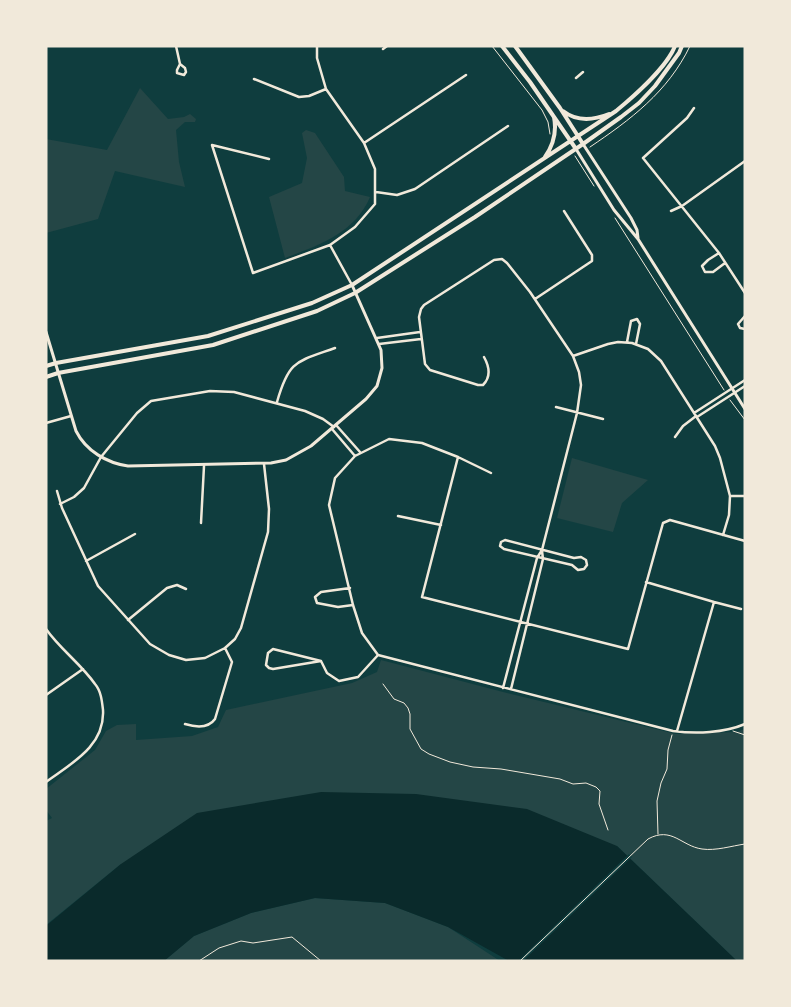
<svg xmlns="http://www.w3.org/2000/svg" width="791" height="1007" viewBox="0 0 791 1007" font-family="'Open Sans',sans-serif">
<rect width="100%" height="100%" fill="#0f3d3e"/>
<path fill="#244646" d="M140,88L168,119L184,117L190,114L196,119L195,122H185L176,130L179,162L185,187L115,171L98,219L46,233V139L107,150Z
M306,130L315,133L344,177L345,191L370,197C355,233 319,245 285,258L269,197L302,183L307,158L302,133Z
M572,458L648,480L622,503L613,532L557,518Z
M381,660L503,692L676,734L736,732L745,729V961H737L617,846L121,864L46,925V821L52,818L46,810V789L95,750L106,731L117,725L136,724V740L192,736L218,727L226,710L352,683L377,672Z
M315,898L385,903L448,927L500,961H164L194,936L251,913Z"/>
<path fill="#0a2a2b" d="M321,792L416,794L527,809L617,846L737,961H509L448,927L385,903L315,898L251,913L194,936L164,961H46L47,925L121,864L197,813Z"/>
<path fill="#0f3d3e" d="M629,854L632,857L523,961H518Z"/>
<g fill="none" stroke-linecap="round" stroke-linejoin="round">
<path stroke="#f1e9da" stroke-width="1" d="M492,46L542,110L548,122L550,134
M590,147C630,120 668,92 690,46
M575,156L594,186
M615,218L724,390
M730,400L745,420
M383,684L394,699L404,703L408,708L410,714V729L421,749L429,754L450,762L473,767L501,769L560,779L573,784L586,783L596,787L600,791L599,804L608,830
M733,731L745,735
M658,834L657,801L661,783L667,769L668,750L672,735
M199,961L219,948L241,941L253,943L292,937L321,961
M520,961L648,839C672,826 681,846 702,849C716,851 731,846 745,844"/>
<path stroke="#f1e9da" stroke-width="2.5" d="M176,46L180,64L185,68L186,72L184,75L177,73V70L180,64
M383,49L387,46
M576,78L583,72
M254,79L299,97L309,96L326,89
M694,108L687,118L643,158L719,253L745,293
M364,143L466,75
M269,159L212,145L253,273L330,245L355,227L375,204V169L364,143L326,89L317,58V46
M376,192L397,195L415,189L508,126
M671,211L682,206L745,161
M330,245L352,285
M719,253L708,260L702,266L705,272H713L725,263
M535,299L592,261V255L564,211
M745,316L738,324L740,328L745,329
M377,338L420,332
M627,342L631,321L637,319L640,324L636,344
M379,344L421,339
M573,356L608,344L618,342L632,343L648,349L661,361L715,446L720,458L730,496L729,515L723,535
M484,357C489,366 492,376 483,385H478L430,370L425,364L419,317L421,309L424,305L494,260L502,259L507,263L530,292L573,356L579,372L581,385L577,413L542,550L537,558L503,688
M277,402C289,360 296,362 335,348
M556,407L603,419
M694,413L745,380
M697,417L745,386
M46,423L71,416
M336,425L360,452
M332,429L355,456
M675,437L683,426L696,416
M458,457L491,473
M57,491L62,508L98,586L150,644L169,655L186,660L205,658L225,648
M730,496H745
M60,504L74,497L84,488L101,457L137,413L151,401L210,391L234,392L305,411L323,419L334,427
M398,516L441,525
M201,523L204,466
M505,540L574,558L581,557L586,560L587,565L584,569L578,570L572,565L504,549L500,546L501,542Z
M745,541L670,520L663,523L628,649L422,597L458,457L422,443L389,439L355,456L335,478L329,505L353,605L362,633L378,655L673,731C696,734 724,733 745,724
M86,561L135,534
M646,582L714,602L677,731
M350,588L321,592L315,597L317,603L338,607L353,605
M714,602L741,609
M128,620L167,588L177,585L186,589
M46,629C60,649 81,664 95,684C101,691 102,701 103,710C105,746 72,763 46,782
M321,661L273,669L269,668L266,665L268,653L273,649L321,661L327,673L339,681L358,677L378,655
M511,689L543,559L542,551
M46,695L83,669
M185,724C195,727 208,729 215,719L232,662L225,648L235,639L241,628L268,532L269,509L264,464"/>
<path stroke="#f1e9da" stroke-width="3" d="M583,144L631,218L637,230L638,238
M576,149L614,210L638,239L745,409
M46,332L76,431C86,451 107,463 128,466L271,463L286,460L311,446L366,399L377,386L382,368L381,350L352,285"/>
<path stroke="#f1e9da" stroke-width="4" d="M502,46L530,82L576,149
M515,46L560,108L583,144
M563,111C577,122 594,120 609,114
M545,157C554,144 557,132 554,117
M46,366L56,363L208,336L312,303L352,285L616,111C633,97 667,67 675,46
M46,377L58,373L213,345L317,311L355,293L475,217L583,144L621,117L639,103L655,86L679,53L682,46"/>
</g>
<rect width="791" height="1007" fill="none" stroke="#f1e9da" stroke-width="95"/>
</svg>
